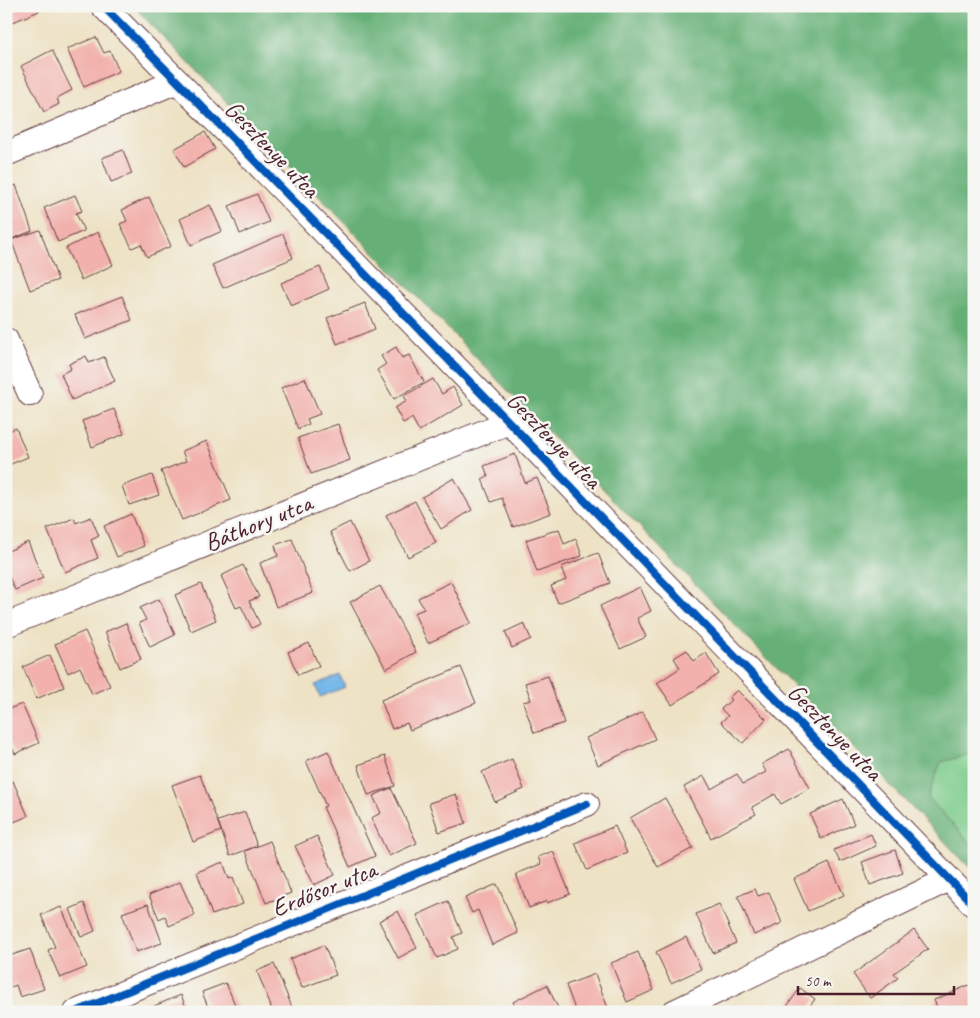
<svg xmlns="http://www.w3.org/2000/svg" width="980" height="1018" viewBox="0 0 980 1018" font-family="Caveat,sans-serif">
<rect width="100%" height="100%" fill="#f6f6f2"/>
<filter id="ink" filterUnits="userSpaceOnUse"><feTurbulence type="fractalNoise" baseFrequency=".02" numOctaves="2"/><feDisplacementMap in="SourceGraphic" scale="10" xChannelSelector="R" yChannelSelector="G"/><feConvolveMatrix kernelMatrix="1 2 1 2 8 2 1 2 1" color-interpolation-filters="sRGB"/></filter>
<filter id="wash" filterUnits="userSpaceOnUse"><feTurbulence type="fractalNoise" baseFrequency=".0096" numOctaves="4" result="noise"/><feDisplacementMap in="SourceGraphic" scale="20" xChannelSelector="R" yChannelSelector="G"/><feGaussianBlur stdDeviation="1.12" result="paint"/><feColorMatrix in="noise" values="0 0 0 0 0 0 0 0 0 0 0 0 0 0 0 0 0 1.4 0 .05"/><feComposite in="paint" operator="in"/></filter>
<g filter="url(#wash)">
<rect width="100%" height="100%" fill="#eee2c5"/>
<path fill="#7dcc8b" stroke="#64765b" d="M974,753V847L927,797L941,762Z"/>
<path fill="#66b077" stroke="#586851" d="M133,6H974V753L941,762L928,797L974,847V872L427,307Z"/>
<path fill="#75b7ea" stroke="#606b8a" d="M340,675L345,687L320,697L315,685Z"/>
<g id="blocks">
<path fill="#f2b1ac" d="M6,6H37L39,11L6,25Z
M96,37L104,53L110,51L119,71L84,87L67,49Z
M52,50L72,90L57,98L59,104L44,112L21,66Z
M6,87L13,103L6,105Z
M205,132L215,149L184,167L174,149Z
M123,150L132,174L111,182L102,158Z
M16,185L32,231L9,240L6,232V189Z
M257,194L269,222L240,234L229,206Z
M75,195L82,211L76,213L84,231L58,242L44,208Z
M149,197L171,246L147,257L141,244L132,248L120,224L127,221L122,210Z
M210,205L222,231L191,245L180,219Z
M40,230L58,280L30,290L11,240Z
M98,232L113,265L81,280L66,248Z
M283,234L293,258L223,288L212,265Z
M320,267L329,289L291,306L281,283Z
M122,296L132,320L85,339L75,315Z
M365,303L375,329L337,344L327,318Z
M396,347L402,358L409,355L424,382L394,399L377,370L386,364L381,356Z
M86,356L89,363L104,357L115,381L72,400L61,374L71,369L69,364Z
M305,378L320,414L307,419L309,424L298,429L281,388Z
M433,379L442,394L453,387L463,405L419,431L412,418L403,423L395,408L407,401L404,396Z
M114,409L124,434L92,447L82,421Z
M338,424L350,460L311,474L298,438Z
M16,428L28,457L6,466V432Z
M207,441L231,500L182,520L161,471L186,461L182,451Z
M515,454L525,483L537,478L551,513L513,527L502,498L491,502L482,479L488,476L484,466Z
M152,475L159,495L129,505L122,486Z
M454,478L472,510L441,529L422,497Z
M415,501L436,543L408,557L386,515Z
M131,514L144,546L117,557L104,526Z
M91,517L99,536L91,540L98,558L65,572L47,529L74,518L76,523Z
M350,522L369,561L350,571L330,532Z
M559,529L564,544L576,539L582,556L537,572L526,540Z
M292,539L313,593L276,607L260,563L278,556L275,545Z
M28,542L43,578L15,590L6,570V552Z
M598,553L610,583L558,603L551,586L566,580L561,567Z
M243,565L259,597L249,601L260,624L252,628L241,606L236,608L221,576Z
M451,582L471,623L428,643L414,613L424,609L418,598Z
M201,584L216,620L191,631L175,595Z
M380,586L416,652L386,669L350,602Z
M640,587L651,611L637,618L646,637L620,649L600,606Z
M159,599L175,635L150,647L139,623L146,620L140,608Z
M126,623L141,659L120,668L105,632Z
M524,623L531,639L512,648L505,632Z
M85,631L110,686L92,694L80,667L68,673L55,644Z
M309,643L319,666L298,675L288,652Z
M687,650L694,661L706,653L719,674L672,705L657,683L680,668L674,658Z
M50,655L64,687L36,699L23,667Z
M461,667L476,703L410,730L407,723L392,729L381,700Z
M548,676L564,723L534,733L523,702L531,700L525,683Z
M737,690L766,719L743,743L721,722L728,716L721,709L731,700L729,698Z
M22,704L39,743L15,754L6,734V710Z
M643,712L655,739L598,765L586,738Z
M789,749L810,788L781,804L775,794L752,807L756,814L711,838L684,787L704,776L711,789L737,774L743,784L766,772L762,764Z
M328,751L375,856L350,867L323,807L326,806L306,761Z
M385,756L395,786L368,795L358,765Z
M512,759L524,789L495,802L482,772Z
M200,775L221,831L193,842L172,785Z
M13,781L28,816L7,825L6,784Z
M391,788L417,843L389,856L371,818L381,813L373,796Z
M456,794L466,823L439,832L429,803Z
M665,798L693,848L658,867L630,818Z
M843,799L854,824L821,839L810,814Z
M245,812L257,846L230,856L218,821Z
M615,826L627,853L587,870L575,843Z
M871,834L876,846L840,862L834,850Z
M317,836L335,875L314,885L295,846Z
M270,841L291,893L266,903L245,851Z
M895,850L903,873L870,885L862,862Z
M553,851L570,894L547,903V901L529,908L516,874L541,864L538,857Z
M223,862L229,879L233,877L243,904L212,915L197,872Z
M829,863L844,895L808,911L794,879Z
M180,882L195,915L169,926L165,916L159,919L149,895Z
M497,884L518,933L492,945L478,910L472,913L465,898Z
M755,889L758,896L769,892L782,923L754,935L738,896Z
M448,901L462,933L453,937L458,949L437,958L417,915Z
M84,903L95,931L81,937L70,909Z
M148,904L162,943L136,952L122,913Z
M719,904L736,943L713,953L696,914Z
M61,907L87,967L60,978L48,950L55,947L41,915Z
M398,911L417,948L398,958L379,921Z
M914,930L928,949L894,973L898,978L870,998L853,974Z
M686,937L701,969L671,983L656,952Z
M324,945L336,975L302,988L290,959Z
M30,949L44,989L20,997L16,985L6,989V957Z
M638,952L654,990L627,1002L611,963Z
M274,964L294,1012H273L257,971Z
M595,974L608,1008L599,1012H576L566,985Z
M226,983L238,1012H210L202,992Z
M547,985L560,1012H518L513,1002Z
M969,985L974,996V1012H939L934,1000Z
M800,988L815,999L806,1012H783Z
M181,995L188,1012H156L154,1006Z"/>
</g>
</g>
<g filter="url(#ink)">
<use href="#blocks" fill-opacity="0" stroke="#633c42" stroke-width="1"/>
<g fill="none" stroke-linecap="round" stroke-linejoin="round">
<defs>
<path id="minor" d="M103,6L177,81L509,422L974,905
M6,154L177,81
M6,340L30,394
M6,625L509,422
M76,1012L587,804
M674,1012L949,879"/>
</defs>
<use href="#minor" stroke="#633c42" stroke-width="26"/>
<use href="#minor" stroke="#fff" stroke-width="24"/>
<defs>
<path id="cycleway" d="M103,6L177,81L509,422L974,905
M76,1012L587,804"/>
</defs>
<use href="#cycleway" stroke="#f6f6f2" stroke-width="11"/>
<use href="#cycleway" stroke="#0057b8" stroke-width="8"/>
</g>
</g>
<g text-anchor="middle" dominant-baseline="central" stroke-width="5" stroke-linejoin="round" paint-order="stroke">
<g font-size="25" fill="#4a1f2b" stroke="#f6f6f2">
<text transform="translate(272 149) rotate(46)">Gesztenye utca</text>
<text transform="translate(554 440) rotate(46)">Gesztenye utca</text>
<text transform="translate(258 523) rotate(-22)">Báthory utca</text>
<text transform="translate(835 732) rotate(46)">Gesztenye utca</text>
<text transform="translate(324 889) rotate(-22)">Erdősor utca</text>
</g>
</g>
<rect width="980" height="1018" fill="none" stroke="#f6f6f2" stroke-width="25"/>
<path d="M798 986v8h156v-8" fill="none" stroke="#4a1f2b" stroke-width="2.5"/>
<text x="805" y="986" font-size="15" fill="#4a1f2b" stroke="#f6f6f2" stroke-width="4" paint-order="stroke">50 m</text>
</svg>
